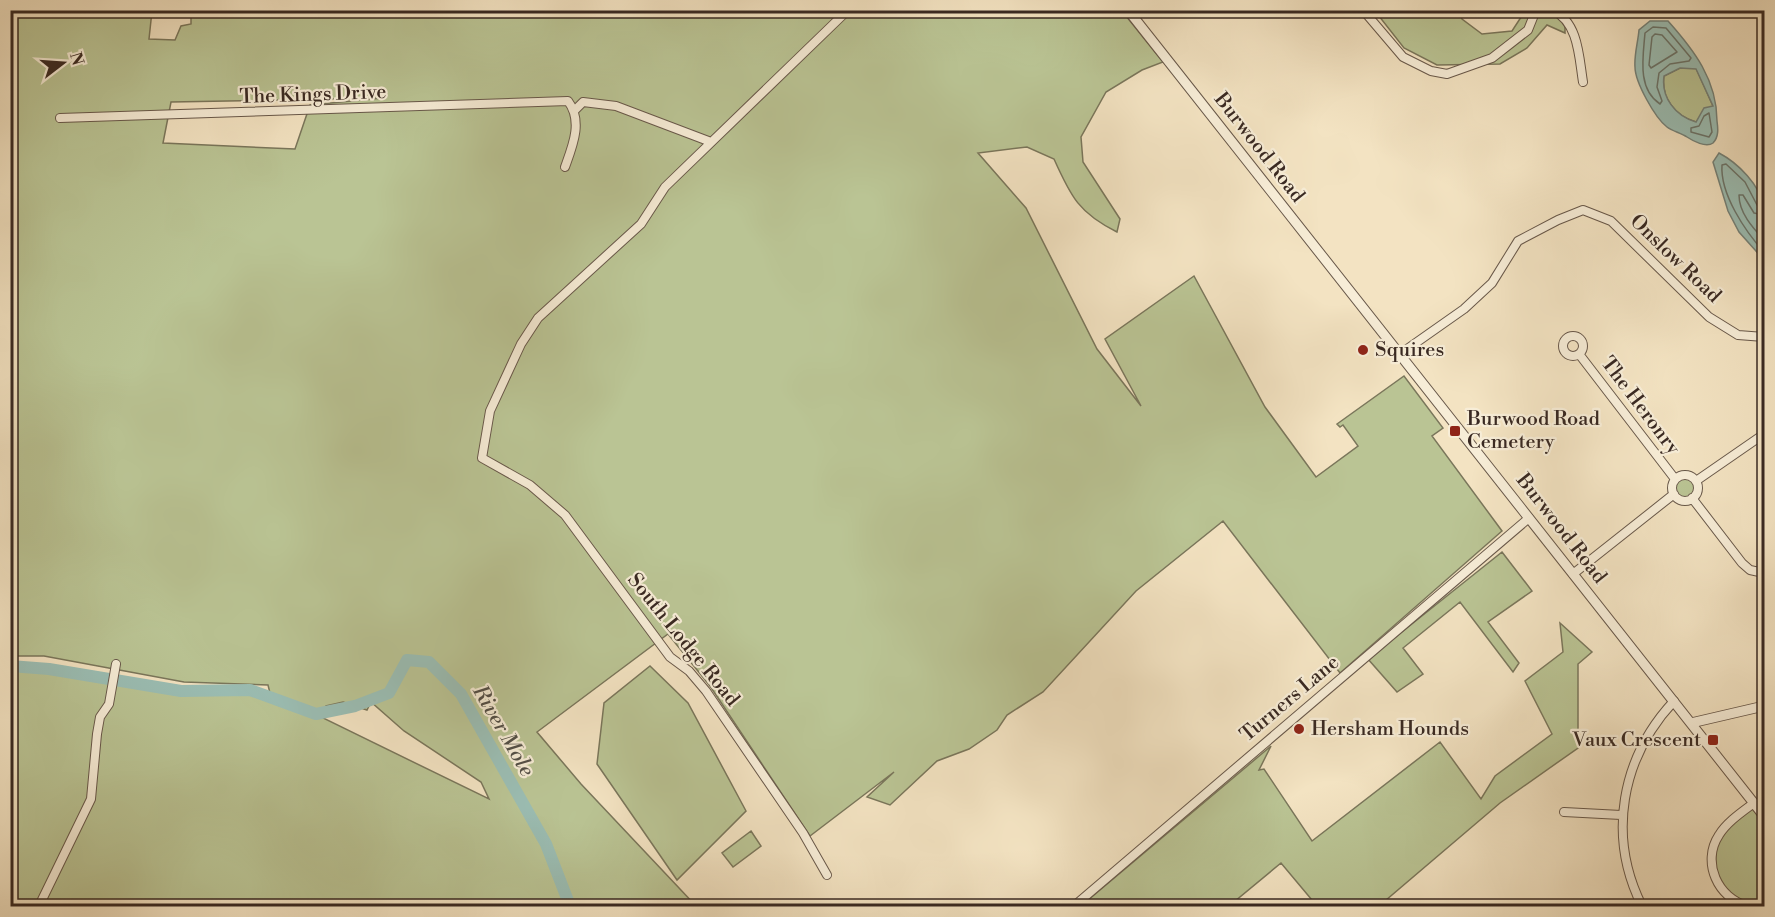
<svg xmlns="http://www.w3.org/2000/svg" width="1775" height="917" viewBox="0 0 1775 917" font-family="'Libre Bodoni',serif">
<rect width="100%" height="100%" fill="#f3e3c2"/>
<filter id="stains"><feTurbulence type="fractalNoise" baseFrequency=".00333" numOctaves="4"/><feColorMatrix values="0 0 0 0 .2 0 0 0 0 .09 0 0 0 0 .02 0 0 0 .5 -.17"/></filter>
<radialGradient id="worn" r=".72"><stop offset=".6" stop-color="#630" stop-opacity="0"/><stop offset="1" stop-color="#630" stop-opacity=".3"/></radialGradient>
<path fill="#bac494" stroke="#7a765b" stroke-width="1.5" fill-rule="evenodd" d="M191,10L1122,11L1163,62L1142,70L1106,92L1081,137L1083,162L1120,219L1117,232C1079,213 1071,197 1054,159L1027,147L978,153L1026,208L1097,349L1141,406L1105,339L1194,276L1265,407L1316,477L1358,446L1343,425L1340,427L1337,424L1404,376L1443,428L1432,436L1502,531L1340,673L1223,521L1136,591L1043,692L1007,715L997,730L969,749L937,761L890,805L867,797L894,772L810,836L710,686L668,634L537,732L581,784L696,906H11L10,666L49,669L181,691L250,690L271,697L268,685L184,682L44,656H11V11H152L149,39L175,40L181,26L191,24ZM383,98L310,105L295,149L163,143L171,102ZM343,702L367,710L371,702L404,731L481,782L489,799L321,717L326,706Z
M1375,11H1459L1462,19L1482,34L1512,31L1525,11H1557L1565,16V33L1547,25L1527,48L1500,64L1437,65L1404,48Z
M1680,68H1696L1713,106L1696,122C1675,116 1661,98 1664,76Z
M1674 488a11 11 0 1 1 22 0a11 11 0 1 1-22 0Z
M1502,552L1532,591L1488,622L1519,663L1513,672L1460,602L1403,648L1423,674L1397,692L1368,659Z
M1560,623L1592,652L1578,664V748L1500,803L1379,906H1317L1281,863L1229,906H1081L1271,746L1259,770L1264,769L1312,841L1440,742L1481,799L1495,776L1552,734L1525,681L1563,652Z
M650,666L688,703L746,811L677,880L597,764L604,703Z
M1752,808L1764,824V901C1726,914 1705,866 1721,836C1727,825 1742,816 1752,808Z
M751,831L761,846L733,867L722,853Z"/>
<path fill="#9bbeb4" stroke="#74827a" stroke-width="1.5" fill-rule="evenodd" d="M1650,21H1668C1694,50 1717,80 1717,121C1718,128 1719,137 1713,143C1706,148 1693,141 1687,137C1681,133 1672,131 1667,127C1655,118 1635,82 1635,67C1634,55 1638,42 1639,30ZM1680,68L1696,69L1713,106L1704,108L1696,122C1675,116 1661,97 1664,76Z
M1719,153C1738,163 1760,185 1764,207C1768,223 1765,244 1764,260L1739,232L1728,211L1713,162Z"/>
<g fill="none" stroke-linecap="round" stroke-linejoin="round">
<path stroke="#6a746b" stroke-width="1.5" d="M1653,27L1666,28L1691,58L1689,61L1670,64L1659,73L1657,87L1662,101L1660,104C1637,89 1643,57 1645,33Z
M1655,34L1662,35L1677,52L1651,68L1649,65L1652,37Z
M1709,113L1712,132L1709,137L1691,132V128L1699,126L1704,116Z
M1764,208L1757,205L1745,182L1726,164L1722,165C1720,194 1745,231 1764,252
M1764,215L1754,213L1743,195H1739C1739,213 1753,228 1764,240"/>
<path stroke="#9bbeb4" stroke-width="12" d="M10,666L49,669L181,691L250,690L316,714L355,706L389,693L407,660L429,662L461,694L546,844L570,906"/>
<defs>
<path id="minor" d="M1363,10L1403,57L1431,71L1447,74L1492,58L1528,30L1536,10
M1553,10C1579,23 1579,58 1583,82
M575,110L583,102L616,106L711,142
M60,118L568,101C583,121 573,145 565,167
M1563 346a10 10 0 1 1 20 0a10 10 0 1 1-20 0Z
M1400,354L1464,309L1492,283L1518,241L1558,220L1583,210L1611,221L1709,317L1738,335L1764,337
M1579,354L1675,479
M1672 488a13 13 0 1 1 26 0a13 13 0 1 1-26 0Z
M1696,481L1764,434
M1692,498L1742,563L1750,570L1764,573
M1573,574L1674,494
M1564,812L1621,815
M827,875L803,833L706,691L689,671L670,657L565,515L530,485L482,458L490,411L521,344L538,318L641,224L665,187L848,10
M39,906L91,799L97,734L100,717L109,704L116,664
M1074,906L1529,518
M1642,906C1607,836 1621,758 1674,701
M1748,906C1718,899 1701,862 1719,835C1727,822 1742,812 1754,803
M1762,906H1764"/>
<path id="tertiary" d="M1128,10L1764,816
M1691,723L1764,706"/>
</defs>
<use href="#minor" stroke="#68584a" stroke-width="10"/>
<use href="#tertiary" stroke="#68584a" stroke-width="11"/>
<use href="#minor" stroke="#f7edd7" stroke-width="8"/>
<use href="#tertiary" stroke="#f7edd7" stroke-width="9"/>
</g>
<g fill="#8f2418" stroke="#f7edd7" stroke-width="2">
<circle cx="1363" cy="350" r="6"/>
<rect x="1449" y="425" width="12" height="12" rx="3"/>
<circle cx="1299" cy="729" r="6"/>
<rect x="1707" y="734" width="12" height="12" rx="3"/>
</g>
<g text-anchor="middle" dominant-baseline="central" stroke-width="4.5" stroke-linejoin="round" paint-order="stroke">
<g font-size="20" fill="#392922" stroke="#f7edd7">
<text transform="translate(313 95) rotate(-2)">The Kings Drive</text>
<text transform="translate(1259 148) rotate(52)">Burwood Road</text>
<text transform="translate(1675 259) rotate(44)">Onslow Road</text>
<text transform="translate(1640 406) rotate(53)">The Heronry</text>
<text transform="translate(1561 529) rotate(52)">Burwood Road</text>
<text transform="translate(683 640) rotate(51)">South Lodge Road</text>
<text transform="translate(1290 699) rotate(-40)">Turners Lane</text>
</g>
<g font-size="20" fill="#392922" stroke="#f7edd7" text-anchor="start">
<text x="1375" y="350">Squires</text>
<text x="1467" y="419">Burwood Road<tspan x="1467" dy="23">Cemetery</tspan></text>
<text x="1311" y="729">Hersham Hounds</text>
<text x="1701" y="740" text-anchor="end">Vaux Crescent</text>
</g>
<g font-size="21" font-style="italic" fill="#524e46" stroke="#f7edd7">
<text transform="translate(503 731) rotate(60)">River Mole</text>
</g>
</g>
<rect width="1775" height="917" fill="none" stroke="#f3e3c2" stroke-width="36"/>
<rect x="12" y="12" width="1751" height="893" fill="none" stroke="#392922" stroke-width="3"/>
<rect x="18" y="18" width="1739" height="881" fill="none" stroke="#392922" stroke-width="1.5"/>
<g transform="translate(63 63) rotate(73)" stroke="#f7edd7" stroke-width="4.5" paint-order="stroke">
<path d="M0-4.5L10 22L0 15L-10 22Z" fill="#392922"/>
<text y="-9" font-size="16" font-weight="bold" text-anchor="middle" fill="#392922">N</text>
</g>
<rect width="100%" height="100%" filter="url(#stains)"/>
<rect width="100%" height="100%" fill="url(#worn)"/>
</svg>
